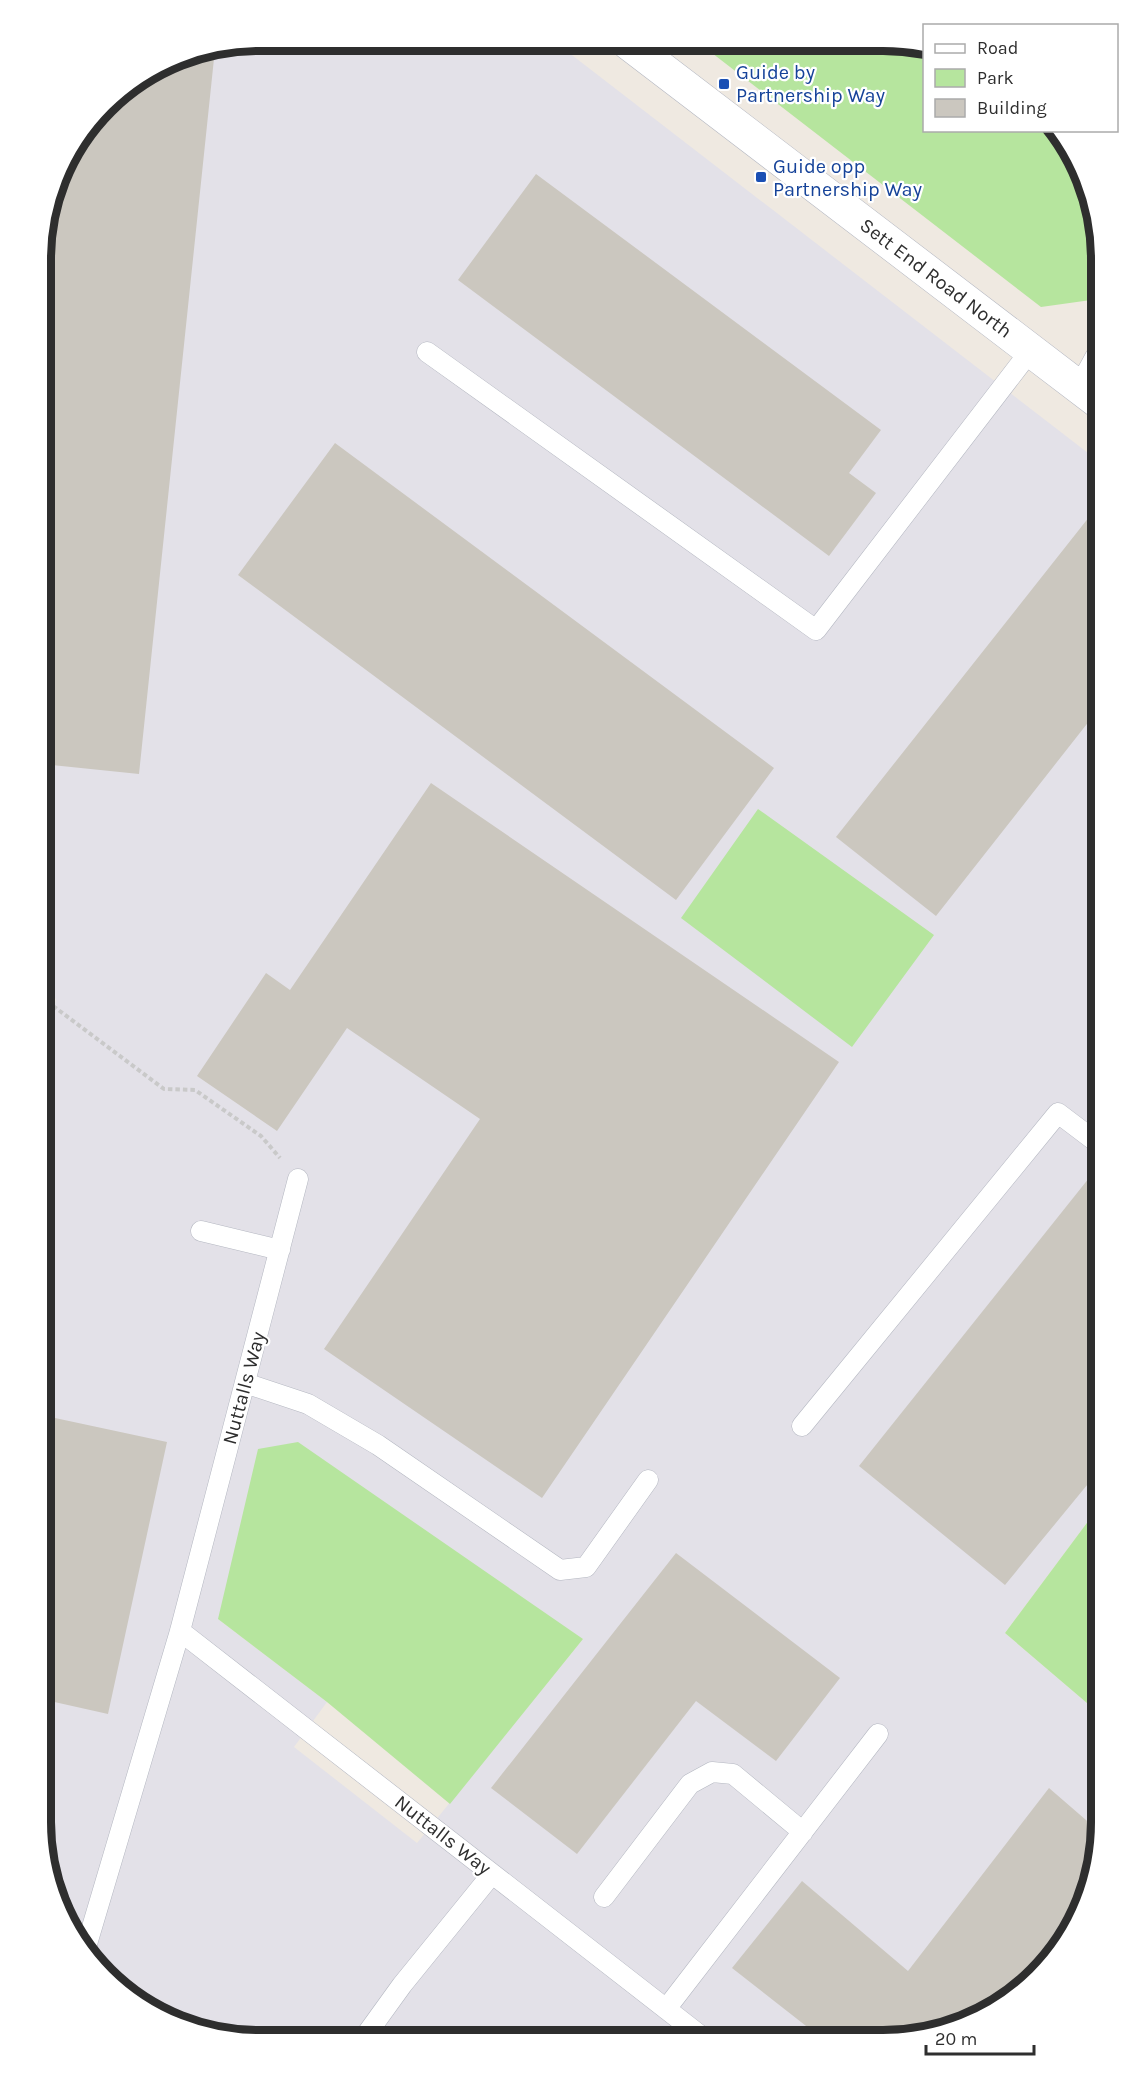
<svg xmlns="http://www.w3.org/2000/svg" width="1142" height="2081" viewBox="0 0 1142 2081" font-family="Karla,sans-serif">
<rect width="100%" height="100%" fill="#efe9e1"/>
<path fill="#e3e1e8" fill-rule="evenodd" d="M259,41L555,42L1101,463V1504L1005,1633L1101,1715V1837L1085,1905L1057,1955L1016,1996L954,2029L883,2040L230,2039L163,2018L115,1986L52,1893L41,1822V1068L56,999L41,987L42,231L63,162L115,95L176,57ZM218,1619L583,1639L417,1843L294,1747L327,1702Z"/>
<path fill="#b6e59e" d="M699,43L924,45V130L1051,131L1090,188L1101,259V282L1091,300L1041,307Z
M758,809L934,935L852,1047L681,918Z
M298,1442L583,1639L450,1804L327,1702L218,1619L258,1449Z
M1101,1504V1715L1005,1633Z"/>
<path fill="#cbc7bf" d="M215,49L139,774L42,764V231L63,162L115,95L176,57Z
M536,174L881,430L849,473L876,493L829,556L458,280Z
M335,443L774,768L676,900L238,575Z
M1097,507L1101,511V706L936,916L836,837Z
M431,783L839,1062L542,1498L324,1349L480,1119L347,1028L277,1131L197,1076L266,973L290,990Z
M1101,1163V1468L1005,1585L859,1466Z
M41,1415L167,1442L108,1714L41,1699Z
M676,1553L840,1678L776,1761L696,1701L577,1854L491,1788Z
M1049,1788L1101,1833V1837L1085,1905L1079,1916L1011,1998L954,2029L883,2040H824L732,1968L802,1881L908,1971Z"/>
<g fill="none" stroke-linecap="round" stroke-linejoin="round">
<defs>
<path id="lane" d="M427,352L816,630L1031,350
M201,1231L280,1250
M245,1383L308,1404L378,1445L560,1570L586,1567L648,1480
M802,1426L1058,1113L1095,1141L1101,1140
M180,1631L706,2040
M604,1897L690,1784L712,1772L733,1774L803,1832
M87,1944L180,1631L298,1179
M666,2009L878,1734
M363,2039L402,1985L492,1874"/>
<path id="street" d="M628,43L1101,404
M1084,391L1101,360"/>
</defs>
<use href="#lane" stroke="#b4b7c1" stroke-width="21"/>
<use href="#street" stroke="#b4b7c1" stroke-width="34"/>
<path stroke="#c9c9c9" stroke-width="4" stroke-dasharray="4.5 3" stroke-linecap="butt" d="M41,997L164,1089L195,1090L261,1136L280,1158"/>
<use href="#lane" stroke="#fff" stroke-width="20"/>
<use href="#street" stroke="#fff" stroke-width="33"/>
</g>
<g fill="#1a4fb4" stroke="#fff" stroke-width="2">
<rect x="718" y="78" width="12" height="12" rx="3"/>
<rect x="755" y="171" width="12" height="12" rx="3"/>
</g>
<g text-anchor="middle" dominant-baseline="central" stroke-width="4.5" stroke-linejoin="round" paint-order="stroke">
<g font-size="20" fill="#164399" stroke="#fff" text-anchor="start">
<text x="736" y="72">Guide by<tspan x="736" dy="23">Partnership Way</tspan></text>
<text x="773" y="166">Guide opp<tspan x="773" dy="23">Partnership Way</tspan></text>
</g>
<g font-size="20" fill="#2e2e2e" stroke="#fff">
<text transform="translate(936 278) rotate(37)">Sett End Road North</text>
<text transform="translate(244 1388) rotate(-75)">Nuttalls Way</text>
<text transform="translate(443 1835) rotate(38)">Nuttalls Way</text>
</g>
</g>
<path d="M0 0H1142V2081H0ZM259 51H883A208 208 0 0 1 1091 259V1822A208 208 0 0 1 883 2030H259A208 208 0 0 1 51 1822V259A208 208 0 0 1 259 51Z" fill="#fff" fill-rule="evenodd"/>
<path fill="none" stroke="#2e2e2e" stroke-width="8" d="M259 51H883A208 208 0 0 1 1091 259V1822A208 208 0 0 1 883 2030H259A208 208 0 0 1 51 1822V259A208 208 0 0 1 259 51Z"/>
<rect x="923" y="24" width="195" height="108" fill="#ffffff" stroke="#ababab" stroke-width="1.5"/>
<rect x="935" y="44" width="30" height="9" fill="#ffffff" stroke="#ababab" stroke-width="1.5"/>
<text x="977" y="54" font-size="18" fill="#2e2e2e">Road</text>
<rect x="935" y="69" width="30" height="18" fill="#b6e59e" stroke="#ababab" stroke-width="1.5"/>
<text x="977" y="84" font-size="18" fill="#2e2e2e">Park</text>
<rect x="935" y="99" width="30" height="18" fill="#cbc7bf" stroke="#ababab" stroke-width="1.5"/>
<text x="977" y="114" font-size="18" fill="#2e2e2e">Building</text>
<path d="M926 2045v9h108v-9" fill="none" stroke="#2e2e2e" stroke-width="3"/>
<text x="935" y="2045" font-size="18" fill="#2e2e2e" stroke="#ffffff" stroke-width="4.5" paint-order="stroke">20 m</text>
</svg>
